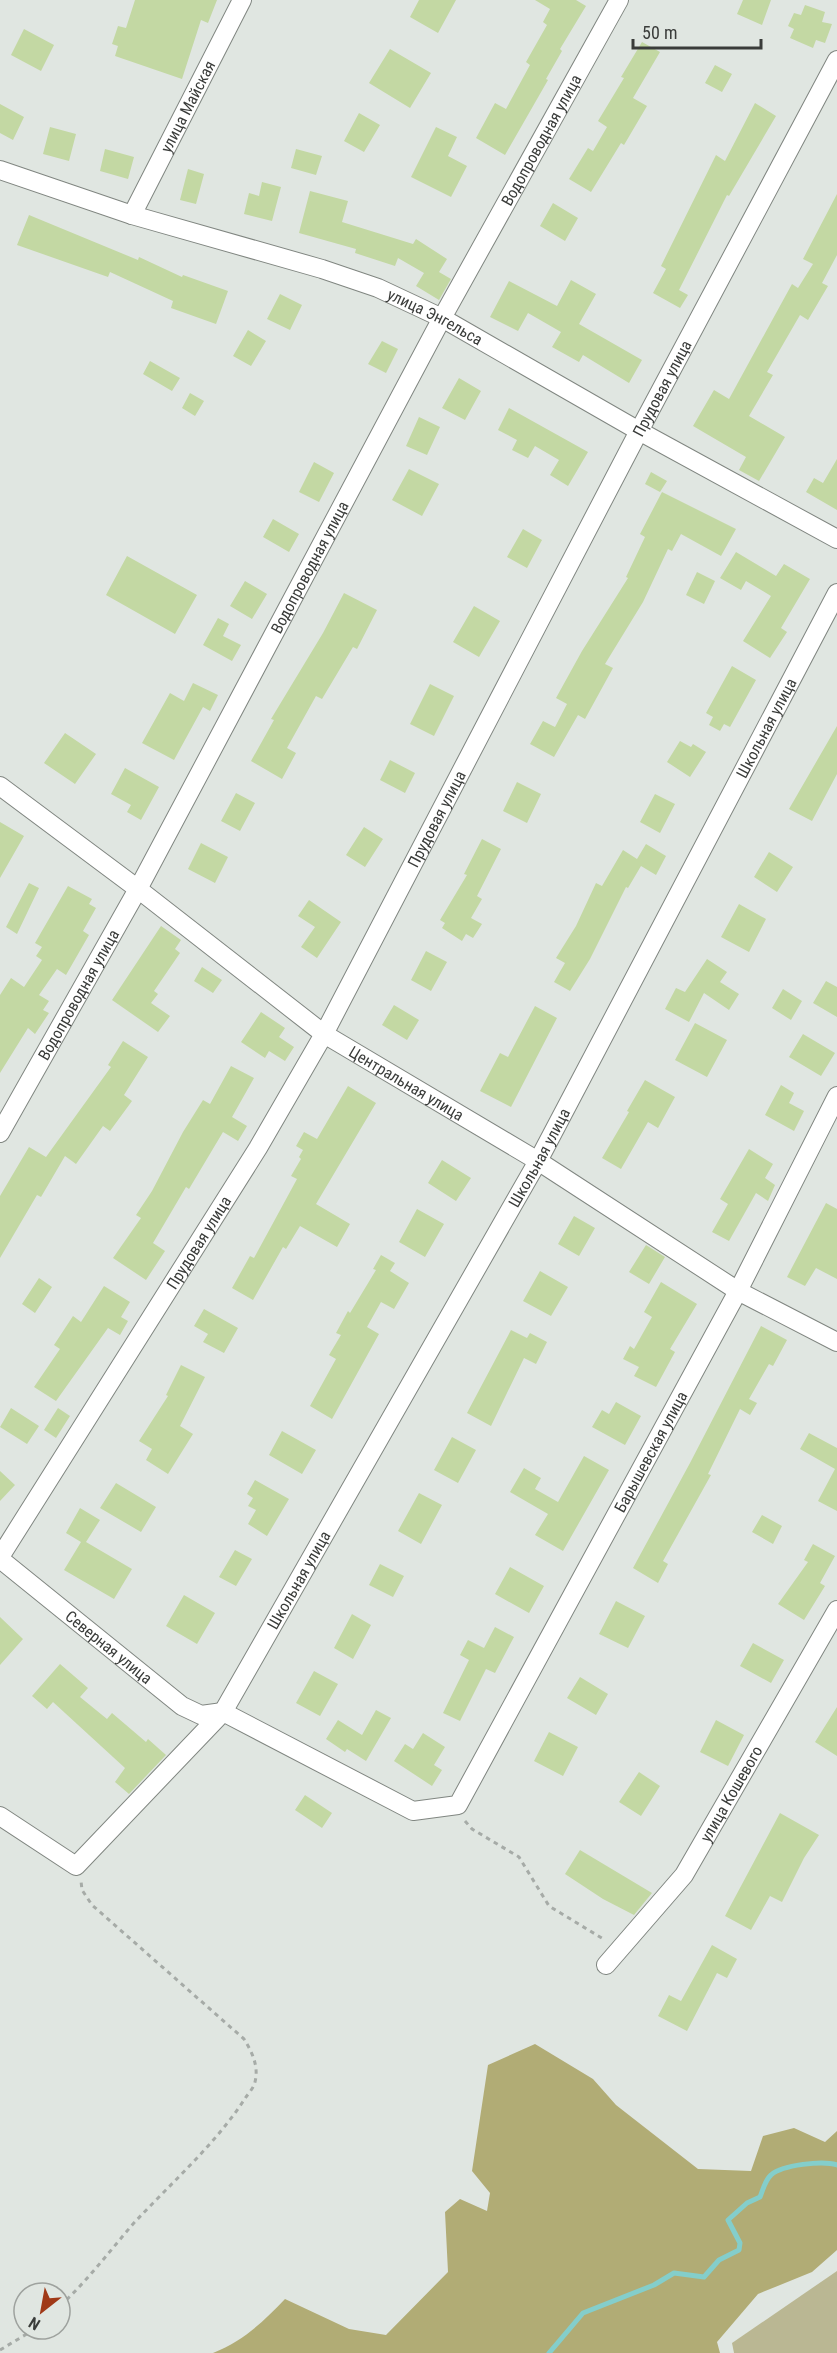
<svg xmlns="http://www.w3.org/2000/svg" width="837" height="2353" viewBox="0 0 837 2353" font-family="'Roboto Condensed',sans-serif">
<rect width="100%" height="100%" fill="#e0e6e1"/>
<path fill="#bab793" d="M837,2271V2353H734L732,2343Z"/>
<path fill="#b1ac75" d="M535,2044L593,2079L616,2105L698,2169L751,2171L763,2136L794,2128L825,2142L837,2131V2250L812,2272L758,2294L717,2342L720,2353H213C244,2340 262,2323 285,2299L349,2329L386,2335L448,2272L445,2212L460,2199L487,2211L490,2193L472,2171L488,2065Z"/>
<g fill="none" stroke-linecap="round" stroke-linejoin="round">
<path stroke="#84cecb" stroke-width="5" d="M549,2353L583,2313L654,2285L674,2273L704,2277L719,2260L739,2250L740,2243L728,2220L747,2203L760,2197C763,2190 765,2180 771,2175C782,2165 823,2160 837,2165"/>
</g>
<path fill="#c3d8a3" d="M135,0H217L208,23L201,20L182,79L115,56L118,46L112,44L118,26L126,28Z
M419,0H456L438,33L410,17Z
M535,0H576L586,6L560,49L562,51L546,79L548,80L505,155L476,138L495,103L506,109L530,65L526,62L547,25L543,22L550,9Z
M743,0H771L762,25L737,14Z
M805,5L825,12L822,22L832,24L825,43L816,40L813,48L790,38L794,29L788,26L794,13L801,15Z
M24,29L54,45L41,71L11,55Z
M642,42L660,52L633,98L647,106L624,145L621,143L591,192L569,179L588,148L593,151L607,127L598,121L624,78L621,77Z
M390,49L431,73L410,108L369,83Z
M715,65L732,74L722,92L705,83Z
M755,103L776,116L729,196L727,195L679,290L688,295L680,308L653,293L666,269L661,266L716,155L725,161Z
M0,104L24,117L13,140L0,133Z
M359,113L380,125L364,152L344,141Z
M50,127L76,134L69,161L43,154Z
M436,127L457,137L448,156L467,166L451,197L411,177Z
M105,149L134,157L128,179L100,171Z
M296,149L322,156L316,175L291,168Z
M188,169L204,174L196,204L180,200Z
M262,182L281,187L272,221L244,214L249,193L259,196Z
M310,191L348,201L342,222L413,244L416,239L447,259L439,272L451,279L439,300L416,286L424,273L398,258L395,266L355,253L356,249L299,233Z
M837,194V255L822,283L828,286L808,320L800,315L767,372L773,375L749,416L785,437L759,481L739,470L746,457L693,426L714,390L729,399L792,284L798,288L813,264L803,259Z
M553,203L578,218L565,241L540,226Z
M29,215L138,260L139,257L182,277L183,275L228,291L216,324L171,308L173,301L110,272L108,277L17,245Z
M571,280L596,294L579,324L642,360L629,383L583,355L579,362L552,347L561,332L528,313L518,331L490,317L509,281L557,306Z
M280,294L302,305L290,330L267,319Z
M248,330L266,341L251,366L233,356Z
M382,341L398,349L386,373L368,364Z
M150,361L180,378L172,391L143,374Z
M459,378L481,391L465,420L442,408Z
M190,393L204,401L195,416L182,408Z
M509,408L588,452L568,486L550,475L559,460L535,446L528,458L512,450L517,440L498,430Z
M419,417L440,427L427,455L406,446Z
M837,459V510L806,492L814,478L823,483Z
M314,462L334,473L319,502L299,492Z
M409,469L439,484L422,516L392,500Z
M651,472L667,481L660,492L645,484Z
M662,492L736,529L721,556L681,534L672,551L668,549L643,602L605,664L613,668L585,719L578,715L554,757L530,744L543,721L555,727L567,704L556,698L582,651L628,578L626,577L645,537L640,534Z
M273,519L299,534L289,552L263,537Z
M523,529L542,540L527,568L507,557Z
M736,552L776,576L784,564L810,579L781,628L787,632L770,658L743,641L771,596L746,581L741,590L720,578Z
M127,556L197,595L175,634L106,595Z
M697,572L715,581L704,604L686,595Z
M245,581L267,594L252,619L230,606Z
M344,593L377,610L357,649L353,647L322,699L316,696L287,748L296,753L282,779L251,761L274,720L271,719L323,633Z
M474,606L500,621L479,657L453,642Z
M218,618L229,624L223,636L241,645L232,661L203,645Z
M732,666L756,680L730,727L724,724L720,731L709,725L713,717L706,713Z
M193,683L218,695L210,711L203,707L174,760L142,743L170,693L184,701Z
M430,684L454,696L434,736L410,724Z
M837,726V774L812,821L789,809Z
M65,733L96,754L75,784L44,763Z
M680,741L691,747L693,744L706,752L690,777L667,762Z
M390,760L415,773L405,793L380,780Z
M125,768L159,787L141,820L127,812L131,805L111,794Z
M517,782L541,794L527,823L503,811Z
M236,793L255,803L240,831L221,821Z
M655,794L675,804L660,833L640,822Z
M0,822L24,836L0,878Z
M364,827L383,839L365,867L346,855Z
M482,839L501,849L477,896L482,899L471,918L482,924L473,938L466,934L462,941L442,928L445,923L440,920L467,875L464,874Z
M201,843L228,857L215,883L188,869Z
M646,844L666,856L656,875L641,866L628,888L626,887L590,959L570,991L554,982L565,963L556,958L576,926L596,883L602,886L623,850L637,859Z
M769,852L793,867L777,892L754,877Z
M29,883L39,888L17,934L6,927Z
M68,886L92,899L89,904L96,908L83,931L89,935L66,975L57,969L39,995L49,1001L43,1010L49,1013L35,1034L28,1028L0,1073V995L11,978L24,987L42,960L36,956L42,947L35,943Z
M309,900L341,922L317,958L301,947L315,927L298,916Z
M739,904L766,919L749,952L721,937Z
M161,926L181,940L175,949L180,953L154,991L158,994L151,1003L170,1016L158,1032L112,1000Z
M426,951L447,962L431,991L411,980Z
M707,959L727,972L720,982L739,994L729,1010L704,993L689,1022L665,1009L676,988L685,992Z
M202,967L222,980L213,993L194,981Z
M826,981L837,987V1017L813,1003Z
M783,989L802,1001L791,1020L772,1008Z
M394,1005L419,1020L407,1040L382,1025Z
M535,1006L557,1018L511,1107L480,1091L500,1053L508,1057Z
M261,1012L285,1028L279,1037L294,1047L285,1061L269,1051L265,1058L241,1042Z
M695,1023L727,1040L707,1077L675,1060Z
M803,1034L835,1053L821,1076L789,1057Z
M123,1041L148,1057L124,1095L132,1101L110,1131L103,1126L76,1164L65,1156L41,1197L37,1195L0,1258V1196L29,1147L46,1157L111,1067L108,1065Z
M231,1066L254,1078L232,1117L247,1126L238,1141L223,1132L189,1189L186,1187L153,1243L165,1251L146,1280L113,1258L141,1218L136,1215L152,1191L183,1132L203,1100L210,1104Z
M645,1080L675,1097L658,1128L648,1122L621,1169L602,1158L629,1112L627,1111Z
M781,1085L794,1093L789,1103L804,1111L794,1131L765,1115Z
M348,1086L376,1103L316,1204L350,1224L337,1247L300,1226L286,1249L283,1247L253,1300L232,1288L250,1256L254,1258L297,1179L291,1176L301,1159L299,1157L303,1150L296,1146L304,1132L317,1139Z
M749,1149L773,1164L765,1178L775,1185L768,1201L756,1193L729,1241L712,1232L728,1204L720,1199Z
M442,1160L471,1178L456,1201L428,1183Z
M826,1203L837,1209V1279L816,1268L805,1286L787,1277Z
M417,1209L444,1224L425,1257L399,1242Z
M574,1216L595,1228L579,1256L558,1244Z
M646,1245L665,1257L649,1284L629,1272Z
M381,1255L395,1263L390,1271L409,1283L394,1309L381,1302L367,1327L379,1334L332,1419L310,1406L336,1359L329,1355L341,1335L336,1333L348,1311L350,1313L376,1270L373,1269Z
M540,1271L568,1287L551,1316L523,1301Z
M39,1278L52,1287L35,1313L22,1304Z
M661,1282L697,1304L670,1349L675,1352L656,1387L634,1376L639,1367L623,1359L630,1346L634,1349L652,1317L644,1312Z
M104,1286L130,1302L121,1317L128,1321L120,1335L108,1328L56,1401L34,1387L60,1349L54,1345L73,1316L81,1322Z
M204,1309L238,1328L224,1353L203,1342L208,1334L194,1326Z
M761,1326L787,1340L773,1366L769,1364L749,1399L757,1403L750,1415L740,1409L708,1474L711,1475L663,1561L668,1564L658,1583L633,1568L690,1463Z
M511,1330L527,1338L530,1333L547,1342L536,1364L524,1358L491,1426L467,1413Z
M181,1365L205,1377L180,1426L193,1434L168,1474L146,1460L152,1449L139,1441L168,1396L166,1395Z
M616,1402L641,1416L625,1445L592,1427L602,1410L609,1414Z
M11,1408L39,1426L27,1444L0,1427Z
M58,1408L70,1416L56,1438L44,1430Z
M282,1431L316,1450L302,1474L269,1455Z
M809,1433L837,1448V1511L818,1501L835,1469L800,1449Z
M452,1437L476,1450L458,1483L434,1470Z
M584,1456L609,1470L563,1551L535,1535L548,1514L510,1492L524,1468L541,1478L535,1489L558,1502Z
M0,1471L15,1485L0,1501Z
M255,1480L289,1499L267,1536L248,1524L256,1510L248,1506L253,1498L247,1494Z
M116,1483L156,1507L141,1532L100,1508Z
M419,1493L442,1505L421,1544L398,1531Z
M80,1508L100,1520L86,1542L132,1569L114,1599L64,1570L81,1542L66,1533Z
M762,1515L782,1526L773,1544L752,1532Z
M813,1544L835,1556L820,1583L825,1586L804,1620L778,1604L808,1562L804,1560Z
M235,1550L252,1559L236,1586L219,1577Z
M380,1564L404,1576L393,1597L369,1585Z
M510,1567L544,1586L529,1613L495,1594Z
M184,1595L215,1613L197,1644L166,1626Z
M616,1601L645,1616L628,1648L599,1634Z
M352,1614L371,1625L353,1659L334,1648Z
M0,1617L23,1639L0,1665Z
M495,1627L514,1637L495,1673L486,1669L460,1721L443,1713L469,1660L460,1655L468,1640L484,1648Z
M753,1643L784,1660L771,1683L740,1666Z
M60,1664L88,1688L80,1697L107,1719L112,1713L146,1742L148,1739L166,1755L129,1794L115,1782L125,1768L53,1702L47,1709L32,1696Z
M314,1671L338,1684L320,1716L296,1703Z
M580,1677L608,1694L596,1715L567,1698Z
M837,1707V1756L815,1742Z
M376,1710L391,1718L366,1761L347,1749L345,1752L326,1739L338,1720L362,1735Z
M716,1720L744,1735L728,1766L700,1752Z
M549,1732L578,1747L563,1776L534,1761Z
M423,1733L445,1747L434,1765L442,1770L432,1786L394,1761L405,1744L413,1749Z
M639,1772L660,1786L641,1816L619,1802Z
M305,1795L332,1813L322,1828L295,1810Z
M780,1813L819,1835L804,1858L782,1902L770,1896L751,1930L725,1916Z
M580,1850L652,1893L634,1915L603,1899L565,1874Z
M712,1945L737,1959L727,1978L717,1973L687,2031L658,2016L669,1995L681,2001Z"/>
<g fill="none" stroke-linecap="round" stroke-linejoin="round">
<defs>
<g id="minor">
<path id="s1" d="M0,170L132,215L322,269L378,288L442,318L639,431L837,539"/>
<path id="s2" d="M132,215L242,0"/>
<path id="s3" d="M0,786L138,889L324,1034L538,1161L738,1291L837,1342"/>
<path id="s4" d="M0,1133L138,889L442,318L619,0"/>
<path id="s5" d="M0,1557L258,1148L324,1034L639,431L837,60"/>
<path id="s6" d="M0,1559L182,1706L201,1715L223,1712"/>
<path id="s7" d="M223,1712L413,1811L458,1805L738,1291L837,1096"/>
<path id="s8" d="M0,1816L76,1866L223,1712L538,1161L837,593"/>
<path id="s9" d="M606,1965L684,1875L837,1610"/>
</g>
</defs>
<use href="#minor" stroke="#808681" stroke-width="20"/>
<path stroke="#a6aba7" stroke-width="3" stroke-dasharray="4.5 4.5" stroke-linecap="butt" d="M465,1821L472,1829L519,1857L549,1906L605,1940
M60,2306C87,2281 109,2252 133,2224C170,2184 216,2144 246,2097C249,2093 254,2087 255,2082C259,2066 252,2052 244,2039L92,1905L82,1890L81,1881
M0,2350L35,2329"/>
<use href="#minor" stroke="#fff" stroke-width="18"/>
</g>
<g text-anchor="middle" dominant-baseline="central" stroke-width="4.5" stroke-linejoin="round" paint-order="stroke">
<g font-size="16" fill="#3a3c3a" stroke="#e0e6e1">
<text stroke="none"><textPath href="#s2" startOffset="122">улица Майская</textPath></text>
<text stroke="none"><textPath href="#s4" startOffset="1131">Водопроводная улица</textPath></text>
<text stroke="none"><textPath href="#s1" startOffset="460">улица Энгельса</textPath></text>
<text stroke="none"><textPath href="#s5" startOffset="1344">Прудовая улица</textPath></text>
<text stroke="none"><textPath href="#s4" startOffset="645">Водопроводная улица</textPath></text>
<text stroke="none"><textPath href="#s8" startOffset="1428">Школьная улица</textPath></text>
<text stroke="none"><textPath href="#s5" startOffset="858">Прудовая улица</textPath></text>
<text stroke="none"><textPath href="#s4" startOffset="159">Водопроводная улица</textPath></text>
<text stroke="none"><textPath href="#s3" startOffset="504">Центральная улица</textPath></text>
<text stroke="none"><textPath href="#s8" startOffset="942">Школьная улица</textPath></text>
<text stroke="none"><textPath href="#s5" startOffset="372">Прудовая улица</textPath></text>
<text stroke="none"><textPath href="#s7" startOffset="662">Барышевская улица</textPath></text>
<text stroke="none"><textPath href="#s8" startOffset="456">Школьная улица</textPath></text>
<text stroke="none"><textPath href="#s6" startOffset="140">Северная улица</textPath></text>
<text stroke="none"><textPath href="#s9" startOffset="213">улица Кошевого</textPath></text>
</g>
</g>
<g transform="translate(42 2311) rotate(211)"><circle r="28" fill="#e0e6e1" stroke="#9ea29e" stroke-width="1.5"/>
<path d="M0-4.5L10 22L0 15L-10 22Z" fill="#a03917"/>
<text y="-9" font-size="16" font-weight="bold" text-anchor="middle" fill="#3a3c3a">N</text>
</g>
<path d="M633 39v9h128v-9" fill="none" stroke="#3a3c3a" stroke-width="3"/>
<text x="642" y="39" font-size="18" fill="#3a3c3a" stroke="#e0e6e1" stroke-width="4.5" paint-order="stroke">50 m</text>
</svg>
